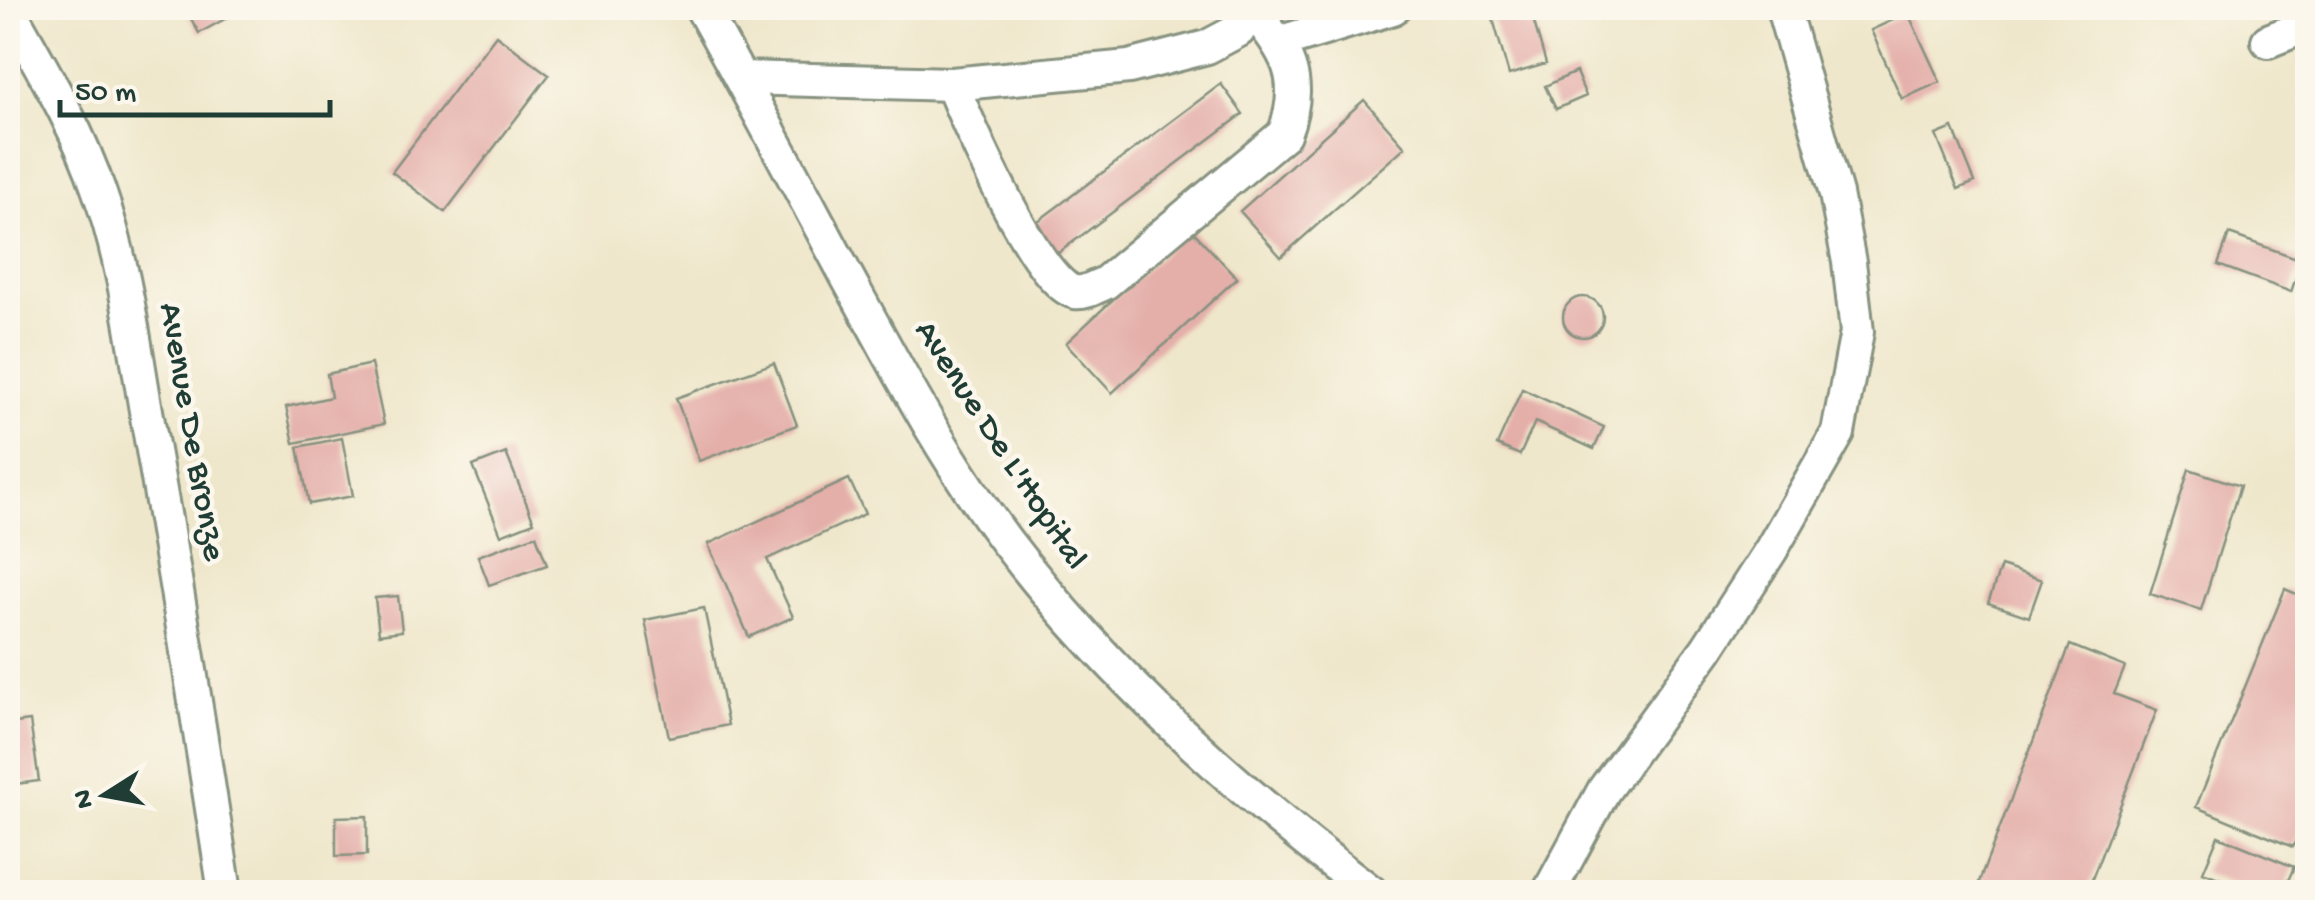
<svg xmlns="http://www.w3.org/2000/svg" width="2315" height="900" viewBox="0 0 2315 900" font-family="'Gochi Hand',sans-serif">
<rect width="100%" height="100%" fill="#fbf7ec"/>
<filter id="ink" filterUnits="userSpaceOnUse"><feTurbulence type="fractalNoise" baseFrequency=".01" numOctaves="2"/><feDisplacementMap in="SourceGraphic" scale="20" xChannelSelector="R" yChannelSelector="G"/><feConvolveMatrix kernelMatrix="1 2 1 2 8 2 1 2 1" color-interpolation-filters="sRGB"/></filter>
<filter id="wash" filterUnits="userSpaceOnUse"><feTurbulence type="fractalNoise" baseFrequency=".0048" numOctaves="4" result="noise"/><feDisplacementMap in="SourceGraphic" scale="40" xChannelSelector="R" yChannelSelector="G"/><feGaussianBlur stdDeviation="2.25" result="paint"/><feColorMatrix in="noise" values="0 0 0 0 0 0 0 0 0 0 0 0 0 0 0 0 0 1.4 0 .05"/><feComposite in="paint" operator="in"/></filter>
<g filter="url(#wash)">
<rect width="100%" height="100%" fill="#efe7cb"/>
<g id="blocks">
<path fill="#e4aea9" d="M185,8H245L199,33Z
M1530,8L1546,64L1509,75L1493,19Z
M1908,13L1940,82L1902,99L1871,30Z
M496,35L549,75L445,212L392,172Z
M1576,72L1586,96L1556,109L1545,86Z
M1221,84L1243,114L1053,257L1030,227Z
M1364,100L1405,147L1281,257L1240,211Z
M1953,128L1975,182L1958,189L1936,135Z
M1190,228L1237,278L1112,393L1066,343Z
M2229,234L2302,260L2291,292L2218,265Z
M1563 317a20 20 0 1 1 40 0a20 20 0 1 1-40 0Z
M774,363L797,425L699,461L676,398Z
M371,364L384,424L294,443L286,407L331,397L327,374Z
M1522,389L1604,427L1594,449L1535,422L1520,455L1497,445Z
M342,438L353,496L309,504L298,447Z
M506,453L534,522L501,535L473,466Z
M2189,469L2240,486L2201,610L2150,594Z
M849,479L865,514L767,559L793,617L749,637L708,544Z
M536,535L547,565L489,585L478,556Z
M2001,566L2042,580L2029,617L1988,603Z
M2285,589L2308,599V812L2293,847L2196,807Z
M398,596L402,631L379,634L375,598Z
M704,608L728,725L669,737L645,620Z
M2070,645L2125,667L2114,694L2157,710L2087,892H1983L1976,890Z
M30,721L39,781L8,785V724Z
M367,816V855L336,856V817Z
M2218,836L2294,867L2283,892H2254L2203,872Z"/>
</g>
</g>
<g filter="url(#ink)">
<use href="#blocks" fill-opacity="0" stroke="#879280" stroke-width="2.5"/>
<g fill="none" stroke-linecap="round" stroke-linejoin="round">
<defs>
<path id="street" d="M8,8C41,67 77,126 99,191C126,267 135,350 149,428C177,583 201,737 225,892
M702,8C751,96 798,185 846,275C895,365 944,458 1006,541C1109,676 1237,790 1371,892
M2268,41L2308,25
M1278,43L1393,8
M741,78L952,84L1129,67L1207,47L1239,30L1249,8
M952,84C966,120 1038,286 1075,292C1085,294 1097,286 1105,283L1284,134C1306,78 1286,51 1251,8
M1549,892L1604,790L1707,649L1771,550L1838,433L1857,332L1849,262L1836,194L1783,8"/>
</defs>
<use href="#street" stroke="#879280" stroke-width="38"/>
<use href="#street" stroke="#fff" stroke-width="32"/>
</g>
</g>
<g text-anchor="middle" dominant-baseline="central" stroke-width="9" stroke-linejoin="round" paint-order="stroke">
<g font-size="35" fill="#1f3d34" stroke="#fbf7ec">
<text transform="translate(190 432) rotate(80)">Avenue De Bronze</text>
<text transform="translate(999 446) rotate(57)">Avenue De L'Hopital</text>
</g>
</g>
<rect width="2315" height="900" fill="none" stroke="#fbf7ec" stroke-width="40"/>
<g transform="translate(105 795) rotate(259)" stroke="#fbf7ec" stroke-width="8" paint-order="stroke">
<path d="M0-8L18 38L0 25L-18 38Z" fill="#1f3d34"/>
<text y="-15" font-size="28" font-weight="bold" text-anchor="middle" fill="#1f3d34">N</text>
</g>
<path d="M60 100v15h270v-15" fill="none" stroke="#1f3d34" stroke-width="5"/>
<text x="75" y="100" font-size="30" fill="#1f3d34" stroke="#fbf7ec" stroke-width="8" paint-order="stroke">50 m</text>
</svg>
